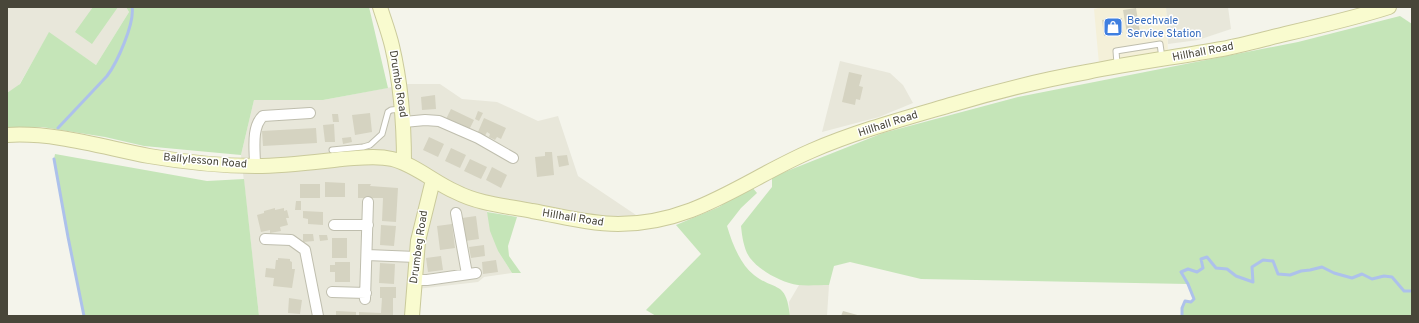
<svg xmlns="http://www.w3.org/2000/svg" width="1419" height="323" viewBox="0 0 1419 323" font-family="Overpass,sans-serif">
<rect width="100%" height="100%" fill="#f4f4eb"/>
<path fill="#e8e7da" d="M7,7H126L129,12L96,65L49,33L7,106Z
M1166,7H1228L1231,29L1198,40L1168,44Z
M840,61L890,73L903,85L913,103L879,117L822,132Z
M408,84H440L462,99L497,102L538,121L558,116L578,176L639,217L625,218L588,216L494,197L487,212L498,251L512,273L484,277L478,282L408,290L407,316H259L241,155L254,100H323Z
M799,285H829L827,316H790L789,302Z"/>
<path fill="#f4f0d9" d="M1102,7H1166L1168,53L1099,64L1094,9Z"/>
<path fill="#c5e5b8" d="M93,7H118L92,44L75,32Z
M126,7H369L388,88L323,100H254L241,155L144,146L105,137L42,127L7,128V93L20,84L49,32L96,65L129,12Z
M1400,16L1412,24V316H1182V308L1185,301L1191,302L1194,299L1188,284L921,279L850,262L834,266L829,285C819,285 808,286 798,285C782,283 760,271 750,258C744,250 742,236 741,226L772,187V177L883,133L1018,97L1298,42Z
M55,154L207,181L244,179L259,316H84L68,237L54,159Z
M751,186L757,193L741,208L727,226C732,243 740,264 754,275C776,292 786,280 790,316H656L646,310L701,254L676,225L719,207Z
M487,212L517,217L508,246L509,256L521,273H512L498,251L490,231Z"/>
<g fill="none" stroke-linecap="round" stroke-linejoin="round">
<path stroke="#adc1eb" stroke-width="3" d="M58,128L107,76C117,63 135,23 132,7
M54,159L68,237L84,316
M1182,316V308L1185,301L1191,302L1194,299L1188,284L1181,272L1188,269L1197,272L1203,268L1201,259L1207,257L1216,268L1227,269L1236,276L1253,282L1252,267L1263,260L1273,261L1278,274L1290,275L1301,271L1310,270L1322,267L1334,273L1352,278L1362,274L1372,279L1384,276L1392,277L1404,291H1412"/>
</g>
<path fill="#d5d3c1" d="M1136,8L1140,32L1127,34L1123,10Z
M1122,18L1123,33L1104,36L1102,20Z
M849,72L862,75L859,86L863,87L860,100L856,99L855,105L842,102Z
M435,95L436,109L422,110L421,97Z
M451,109L474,120L469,130L446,119Z
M478,111L483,113L479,121L475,119Z
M370,113L372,132L355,135L352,115Z
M332,114H338L339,122H333Z
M484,118L506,128L501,139L497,137L495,140L489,137L490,134L487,132L485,136L478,132Z
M334,124L335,142H325L323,125Z
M316,128L317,143L263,146L262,131Z
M351,137L352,142L343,144L342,138Z
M429,137L444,144L438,157L423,150Z
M451,148L466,155L460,168L445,161Z
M545,152H552L554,175L537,177L535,157L545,156Z
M567,155L569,165L559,167L557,156Z
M470,159L487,167L481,179L464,171Z
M492,167L507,175L501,188L486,180Z
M325,182L345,183V197H325Z
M300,184H320V198H300Z
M358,184H371L370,186L398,188L396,222L382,221L383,198H358Z
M296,201H301V210H295Z
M275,208V210L284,208V211L287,210L289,218H286L288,225L280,227L281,231L270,233V230L261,232L257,215L264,213V211Z
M303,211L323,212V225L308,224V219L303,218Z
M476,216L479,239L465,241L462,218Z
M452,224L455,248L440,250L437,226Z
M381,225L396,226L394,246L380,245Z
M303,234H313L314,241L303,242Z
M319,235H327L328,240L320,241Z
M332,238H347V258H332Z
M484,245L485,256L471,258L469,247Z
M441,256L443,270L428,272L426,258Z
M278,258L290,259V261L292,262V269H295L292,288L273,286L274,278L265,277L266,268L275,269L276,260H278Z
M496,260L498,272L483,274L482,262Z
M335,262H350V282H335V272H330V265H335Z
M380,263L395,264L394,284L379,283Z
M380,287H396V298H393V316H359V312L381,313L382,298H380Z
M289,298L302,300L300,314L288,313Z
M336,311L356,312V316H336Z
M843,311L861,316H841Z"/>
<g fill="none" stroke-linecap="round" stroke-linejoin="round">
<defs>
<path id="lane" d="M1117,64L1116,51L1160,44L1162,58
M332,150L363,147L370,145L382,134L388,112L391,110L401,109"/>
<path id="street" d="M404,122L425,120L439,121L478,138L513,158
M255,166C255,150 251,127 263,116L310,113
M456,213L467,274
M334,225H368
M265,239L291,240L305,250L318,316
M367,255L416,257
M414,280H427L476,273
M332,292L366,293
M365,299L368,202"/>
<path id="secondary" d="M380,7C384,20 389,33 392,46C401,84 404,123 404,163
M7,135C55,132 102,147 149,156C184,162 220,166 256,166C285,166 314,162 342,159C359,158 376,155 392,159C414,164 435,183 456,192C479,204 507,206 532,211C561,216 589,224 618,224C695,224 744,180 811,151C857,131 906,118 954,104C998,91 1042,80 1087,72C1132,63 1177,57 1222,49C1243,45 1264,39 1285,34C1320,26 1355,18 1389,7
M412,316L418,241L433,180"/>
</defs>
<use href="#lane" stroke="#bfbeae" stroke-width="7"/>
<use href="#street" stroke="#bfbeae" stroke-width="12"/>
<use href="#secondary" stroke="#caca9b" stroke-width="16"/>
<use href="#lane" stroke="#fff" stroke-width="5"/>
<use href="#street" stroke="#fff" stroke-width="10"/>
<use href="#secondary" stroke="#f9fbcf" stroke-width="14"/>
</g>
<defs>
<symbol id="shop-square" viewBox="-11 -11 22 22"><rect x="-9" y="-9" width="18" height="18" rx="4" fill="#3f7fe0" stroke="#fff"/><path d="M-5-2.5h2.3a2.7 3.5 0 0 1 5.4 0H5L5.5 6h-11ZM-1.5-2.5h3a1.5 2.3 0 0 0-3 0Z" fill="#fff"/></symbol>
</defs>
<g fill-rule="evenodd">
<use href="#shop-square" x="1102" y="16" width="22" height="22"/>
</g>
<g text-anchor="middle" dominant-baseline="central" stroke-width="3" stroke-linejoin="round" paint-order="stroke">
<g font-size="11" fill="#366cbe" stroke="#fff" text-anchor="start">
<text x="1127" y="21">Beechvale<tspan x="1127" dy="13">Service Station</tspan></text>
</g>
<g font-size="11" fill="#484639" stroke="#fff">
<text transform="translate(1203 52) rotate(-11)">Hillhall Road</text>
<text transform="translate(398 84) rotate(81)">Drumbo Road</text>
<text transform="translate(888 124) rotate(-18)">Hillhall Road</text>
<text transform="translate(205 161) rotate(5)">Ballylesson Road</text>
<text transform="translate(573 218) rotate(9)">Hillhall Road</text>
<text transform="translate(419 247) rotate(-82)">Drumbeg Road</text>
</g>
</g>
<rect width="1419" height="323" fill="none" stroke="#484639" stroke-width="16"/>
</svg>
